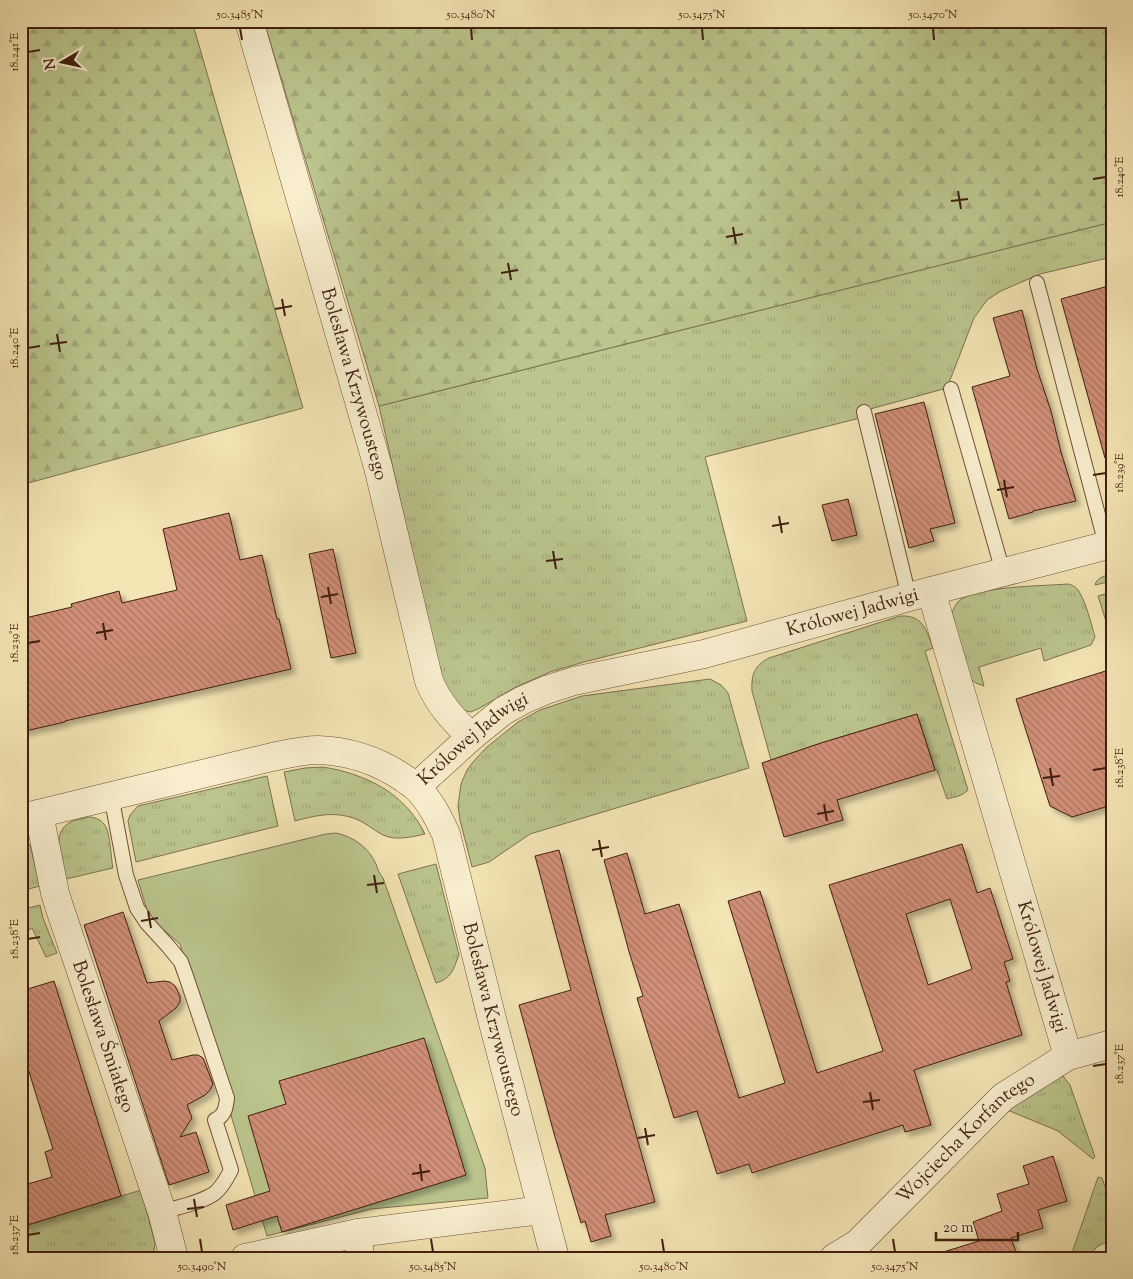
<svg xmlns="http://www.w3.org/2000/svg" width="1133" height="1279" viewBox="0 0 1133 1279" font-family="'Sorts Mill Goudy',serif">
<defs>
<pattern id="grass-tufts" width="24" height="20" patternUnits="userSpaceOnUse" patternTransform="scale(1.25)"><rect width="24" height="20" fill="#bbc58d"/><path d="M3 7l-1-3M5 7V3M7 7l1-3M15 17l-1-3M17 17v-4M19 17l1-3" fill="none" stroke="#a2a979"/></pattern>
<pattern id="forest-firs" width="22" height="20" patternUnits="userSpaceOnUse" patternTransform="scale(1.25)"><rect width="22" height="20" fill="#bbc58d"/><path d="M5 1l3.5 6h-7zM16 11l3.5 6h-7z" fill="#a2a979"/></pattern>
<pattern id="building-back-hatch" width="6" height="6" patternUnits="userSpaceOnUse" patternTransform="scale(1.25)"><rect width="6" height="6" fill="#d18f77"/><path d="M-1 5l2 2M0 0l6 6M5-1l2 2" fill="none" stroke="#ab7460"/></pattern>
<filter id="shadow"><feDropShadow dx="4.5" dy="4.5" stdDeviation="2.5" flood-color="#0004"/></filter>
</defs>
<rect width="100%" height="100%" fill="#f4e5b4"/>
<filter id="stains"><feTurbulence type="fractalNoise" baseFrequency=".004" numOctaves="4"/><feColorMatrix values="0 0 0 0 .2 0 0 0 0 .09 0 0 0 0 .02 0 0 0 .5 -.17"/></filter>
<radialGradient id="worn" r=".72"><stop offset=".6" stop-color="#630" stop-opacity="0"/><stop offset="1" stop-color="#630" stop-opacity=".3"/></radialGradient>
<path fill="url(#grass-tufts)" stroke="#7e724e" d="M1112,222V257L1040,274L1001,291L987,300L974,318L947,388L863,411L864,417L705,457L747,621L584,662L550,672L516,687L480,708L471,712L462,710L444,693L379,406Z
M1112,574V581L1095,585C1097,577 1105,576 1112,574Z
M1068,584C1072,585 1075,586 1078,590C1085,599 1092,626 1095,637L1091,645L1044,661L1041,648L979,667L984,686L976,683L969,678L952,613C954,608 956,603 960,600C980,586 1042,586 1068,584Z
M1112,592V640L1098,596Z
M900,616C923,615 926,629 933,648L925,651L968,790C963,796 954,797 947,799L937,770H935L917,714L821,743L771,760L752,691C751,675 754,666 769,658Z
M710,679L721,685L728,693L749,768L530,834L489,862L472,867L460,820L458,806L461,784L467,770L473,762L487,747L518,722L540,710L582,696Z
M323,767C366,774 405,793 425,834C412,837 396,841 383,835C373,830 364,821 353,818C333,811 314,816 295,821L284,772L305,768Z
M267,776L278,826L136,862L128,821L130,815L138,806Z
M89,817C96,817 103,821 106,827C110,834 111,858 113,868L66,879C62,861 49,830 73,821C78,819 84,818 89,817Z
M21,838L30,845L31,849L40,886L21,891Z
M436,864L459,955C453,970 452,978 436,983L398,874Z
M40,905L43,918L57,953L46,957L32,928L21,935V910Z
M1063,1076L1070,1085L1095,1157L1093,1159L1058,1131L1005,1109L1035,1086Z
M1098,1177L1102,1178L1112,1206V1246L1078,1258H1071V1256Z
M141,1190L155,1243L154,1250L150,1258H21V1227Z"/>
<path fill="url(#forest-firs)" stroke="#7e724e" d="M21,21H192L303,408L21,485Z
M264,21H1112V222L379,406Z"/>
<path fill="#bbc58d" stroke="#7e724e" d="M336,833C354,837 368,847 376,864C378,870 379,873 383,878L485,1168L488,1198L371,1209L267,1236L180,944L149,917L138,880L326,834Z"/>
<path fill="url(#building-back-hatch)" stroke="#411f10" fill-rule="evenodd" filter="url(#shadow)" d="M1112,285V457L1105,458L1061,299Z
M1022,310L1037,369L1051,411L1061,452L1076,501L1033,511V512L1009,519L972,387L1010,376L993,318Z
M924,402L955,523L930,529L934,541L909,548L875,414Z
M848,499L857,535L832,541L822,505Z
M229,513L240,560L262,555L277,619H279L291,669L65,721V722L21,732V619L72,607L71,604L119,591L122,603L177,590L163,529Z
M333,549L356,653L331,658L309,554Z
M1112,669V805L1072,817L1050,806L1016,699Z
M917,714L935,770L837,800L843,820L784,837L762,763L821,743Z
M962,844L977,893L990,888L1013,959L1004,962L1010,981L1006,982L1022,1035L914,1070L931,1125L905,1132L903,1125L752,1173L749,1164L717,1174L697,1111L674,1118L637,998L643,996L630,955L604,860L627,853L645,914L679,904L739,1098L785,1083L728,901L760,891L817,1073L883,1051L829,885ZM950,899L972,969L928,985L906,914Z
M559,850L601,1009L655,1202L605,1215L611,1236L591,1242L585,1221L581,1223L555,1137L519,1005L571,990L535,856Z
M123,912L147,983L164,981L170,982L175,986L180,996V1002L176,1008L159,1021L172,1060L193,1055H198L203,1058L213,1084L210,1090L205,1095L187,1105L192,1118L180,1137L196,1132L209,1172L169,1185L84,925Z
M54,981L121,1196L21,1227V1186L52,1177L45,1152L53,1149L21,1046V991Z
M424,1038L466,1175L282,1232L277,1216L233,1230L226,1205L270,1191L248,1116L286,1104L279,1081Z
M1053,1156L1067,1201L1038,1210L1043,1228L1011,1238L1018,1258H941L940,1253L979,1241L973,1222L1002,1211L997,1194L1029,1184L1023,1166Z"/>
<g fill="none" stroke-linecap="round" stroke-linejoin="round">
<defs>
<path id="service" d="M1037,283L1106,545
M951,389L1003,572
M864,412L909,597
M111,795L126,875L137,908L147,923L168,946L181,962L186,976L227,1098C226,1107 225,1116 215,1120L231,1170C227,1178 222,1187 215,1193C201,1203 178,1207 162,1212"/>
<g id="minor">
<path id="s1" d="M249,21L378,467L429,681C439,705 453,719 471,737"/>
<path id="s2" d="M931,591L1068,1056"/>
<path id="s3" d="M416,787L471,737L503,711L523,700L546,690L574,681L704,654L931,591L1112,544"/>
<path id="s4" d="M39,814L55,893L59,906L162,1212L174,1258"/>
<path d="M358,1233L360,1258"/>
<path d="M245,1258L358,1233L542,1210"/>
<path id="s5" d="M834,1258L857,1244L1003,1097L1068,1056L1112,1044"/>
<path d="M1106,1258L1112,1256"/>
</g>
<g id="tertiary">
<path id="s6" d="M21,818L272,757C287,754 302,750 318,750C349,751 379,761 405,779C409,782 414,785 417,788C430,801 438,817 446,834L492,1019L555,1258"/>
</g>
</defs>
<use href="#service" stroke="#6e5039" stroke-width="16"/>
<use href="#minor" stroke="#6e5039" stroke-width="29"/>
<use href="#tertiary" stroke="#6e5039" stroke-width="29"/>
<use href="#service" stroke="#f8eece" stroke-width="14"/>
<use href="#minor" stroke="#f8eece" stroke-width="28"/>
<use href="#tertiary" stroke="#f8eece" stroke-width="28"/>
</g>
<path fill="none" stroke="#411f10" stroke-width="2" d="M240,28L242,40M471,28L472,40M702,28L703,40M933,28L934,40M28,52L40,50M1093,179L1106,177M958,191L961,209M951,201L968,199M733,227L736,244M726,237L743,234M508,263L511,280M501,273L518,270M282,299L285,316M275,309L292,306M57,334L60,352M50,344L67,342M28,348L40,346M1093,475L1106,473M1004,480L1007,497M997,490L1014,487M779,516L782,533M772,526L789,523M553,551L556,569M546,561L563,559M328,587L331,604M321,597L338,594M103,623L106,640M96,633L113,630M28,643L40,641M1050,768L1053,786M1093,770L1106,768M1043,778L1060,776M824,804L827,821M817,814L834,811M599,840L602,857M592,850L609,847M374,875L377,893M367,885L384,883M148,911L151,928M141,921L158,918M28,939L40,937M1093,1066L1106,1064M870,1092L873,1110M863,1102L880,1100M645,1128L648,1145M638,1138L655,1135M420,1164L422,1181M412,1174L430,1171M194,1199L197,1217M187,1209L204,1207M28,1235L40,1233M200,1239L202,1252M431,1239L433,1252M662,1239L664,1252M893,1239L895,1252"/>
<g text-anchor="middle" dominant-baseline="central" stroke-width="4.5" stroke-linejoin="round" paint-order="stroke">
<g font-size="19" fill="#411f10" stroke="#f8eece">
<text stroke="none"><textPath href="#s1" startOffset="378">Bolesława Krzywoustego</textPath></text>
<text stroke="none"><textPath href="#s3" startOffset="480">Królowej Jadwigi</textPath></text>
<text stroke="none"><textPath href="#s3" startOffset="75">Królowej Jadwigi</textPath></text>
<text stroke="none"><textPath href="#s2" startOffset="392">Królowej Jadwigi</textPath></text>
<text stroke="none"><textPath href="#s6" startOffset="659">Bolesława Krzywoustego</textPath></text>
<text stroke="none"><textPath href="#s4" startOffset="232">Bolesława Śmiałego</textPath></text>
<text stroke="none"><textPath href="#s5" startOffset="179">Wojciecha Korfantego</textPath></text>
</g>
</g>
<rect width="1133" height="1279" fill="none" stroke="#f4e5b4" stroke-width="55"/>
<g transform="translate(62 62) rotate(261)" stroke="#f8eece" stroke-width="4" paint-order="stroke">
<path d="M0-4L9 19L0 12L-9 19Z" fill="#411f10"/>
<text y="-8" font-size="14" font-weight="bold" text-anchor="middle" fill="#411f10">N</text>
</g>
<path d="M936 1232v8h82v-8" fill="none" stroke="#411f10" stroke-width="2.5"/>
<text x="943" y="1232" font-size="15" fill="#411f10" stroke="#f8eece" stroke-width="4" paint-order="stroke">20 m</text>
<rect x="28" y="28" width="1078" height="1224" fill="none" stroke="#411f10" stroke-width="2"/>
<g font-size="12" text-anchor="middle" fill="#411f10">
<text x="240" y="18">50.3485°N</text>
<text x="471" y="18">50.3480°N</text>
<text x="702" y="18">50.3475°N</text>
<text x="933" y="18">50.3470°N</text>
<text transform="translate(14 52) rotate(-90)" y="4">18.241°E</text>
<text transform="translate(1119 177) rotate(-90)" y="4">18.240°E</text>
<text transform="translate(14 348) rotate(-90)" y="4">18.240°E</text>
<text transform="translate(1119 473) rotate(-90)" y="4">18.239°E</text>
<text transform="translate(14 643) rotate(-90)" y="4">18.239°E</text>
<text transform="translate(1119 768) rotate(-90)" y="4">18.238°E</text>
<text transform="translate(14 939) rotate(-90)" y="4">18.238°E</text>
<text transform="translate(1119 1064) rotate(-90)" y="4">18.237°E</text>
<text transform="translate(14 1235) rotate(-90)" y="4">18.237°E</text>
<text x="202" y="1270">50.3490°N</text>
<text x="433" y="1270">50.3485°N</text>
<text x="664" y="1270">50.3480°N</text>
<text x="895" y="1270">50.3475°N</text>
</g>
<rect width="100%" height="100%" filter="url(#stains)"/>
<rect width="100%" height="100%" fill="url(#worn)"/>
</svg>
